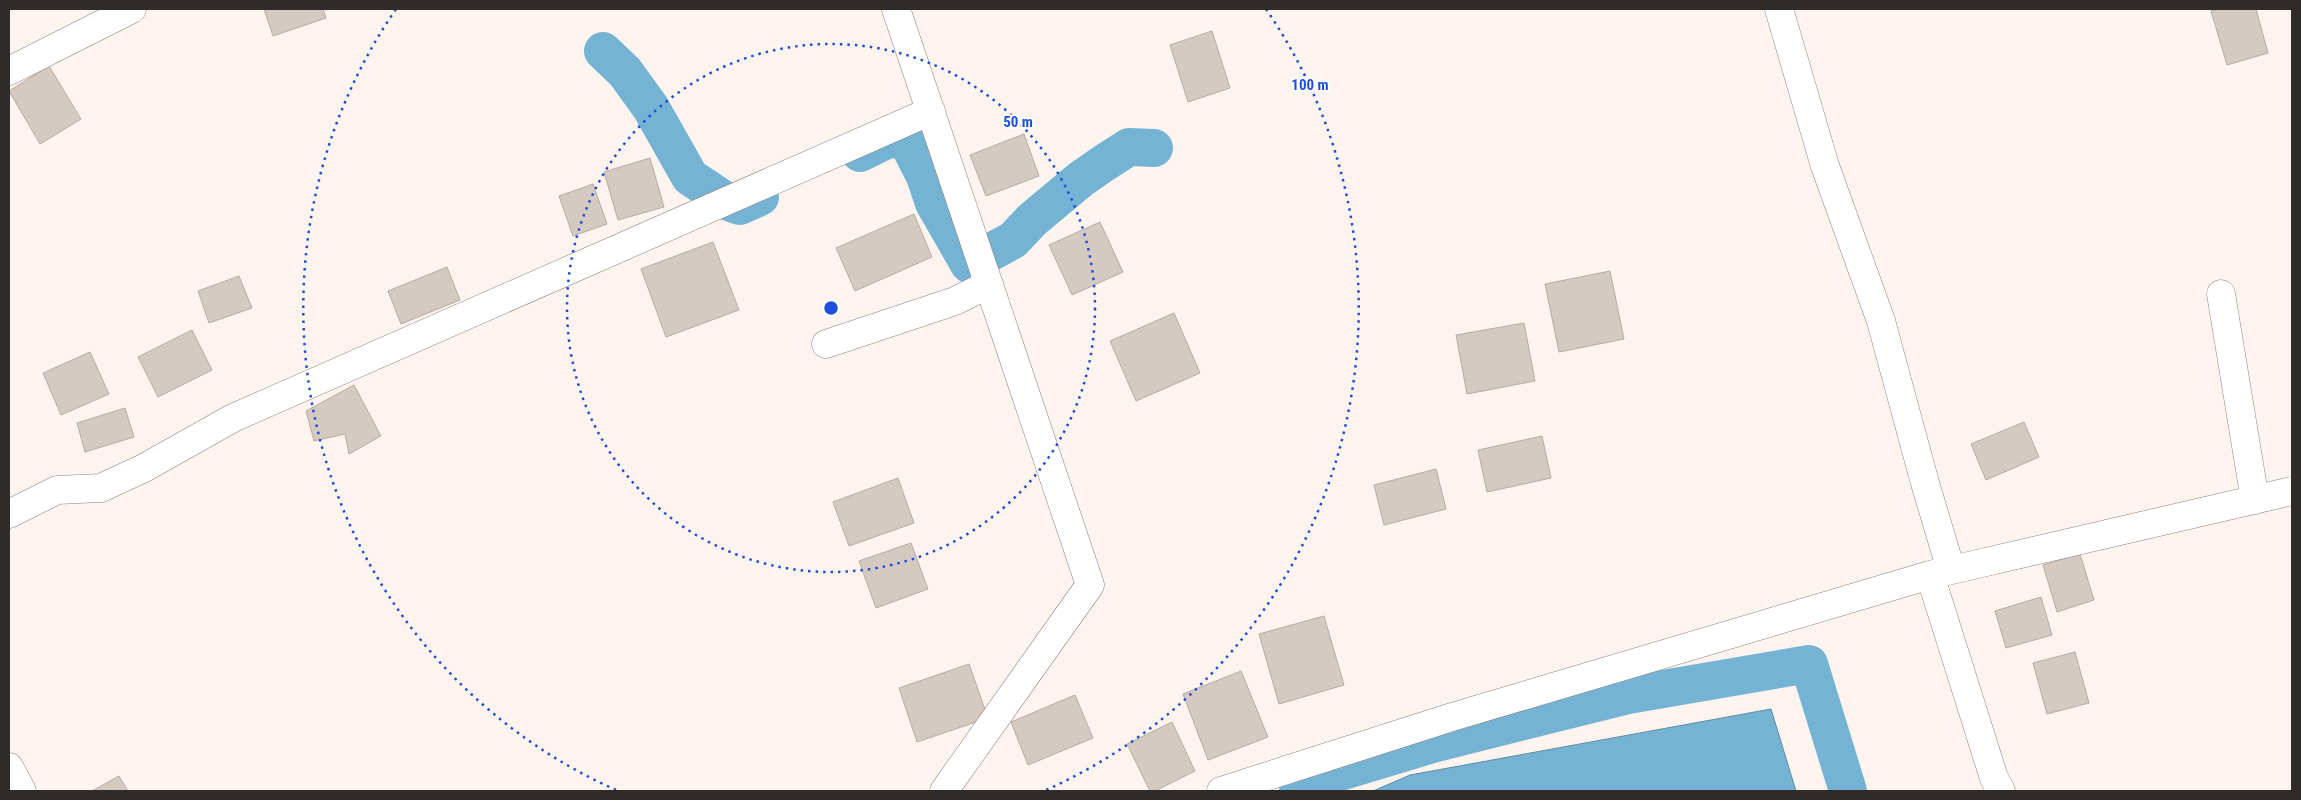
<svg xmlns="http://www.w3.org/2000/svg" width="2301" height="800" viewBox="0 0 2301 800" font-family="'Roboto Condensed',sans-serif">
<rect width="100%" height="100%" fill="#fef4ef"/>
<path fill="#75b3d4" stroke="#608aa1" d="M1771,709L1796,791H1373L1410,775Z"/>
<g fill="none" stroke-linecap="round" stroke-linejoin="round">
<path stroke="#75b3d4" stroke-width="38" d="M603,51L625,72L651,108L690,177L726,201L740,206L760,197
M860,153L882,142L904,135L925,176L934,203L969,264L1013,240L1033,219L1081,179L1104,163L1129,147L1154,148
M1298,791L1323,777L1436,743L1628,695L1809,664L1848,791"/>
</g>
<path fill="#d4cac2" stroke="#b5aba4" d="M264,9H323L326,18L273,36Z
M2220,9H2256L2268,53L2227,65L2211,11Z
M1212,31L1230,88L1188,102L1170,45Z
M49,66L81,119L40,144L9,91Z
M1024,134L1039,176L986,196L970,155Z
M650,158L664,207L618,220L604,172Z
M593,184L607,224L573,236L559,196Z
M914,214L932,257L855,291L836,248Z
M1100,222L1123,272L1072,295L1049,245Z
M713,242L739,310L666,337L641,269Z
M447,267L460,300L401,324L388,291Z
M1610,271L1624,339L1559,352L1545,284Z
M239,276L252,308L209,323L198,291Z
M1174,313L1200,373L1136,401L1110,341Z
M1524,323L1535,381L1467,394L1456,335Z
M192,330L212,370L158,397L138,357Z
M90,352L109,394L61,415L43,373Z
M354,385L381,436L349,454L345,434L314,441L306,411Z
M125,408L134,437L85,452L77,423Z
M2024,422L2039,457L1986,480L1971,444Z
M1542,436L1551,478L1487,492L1478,450Z
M1436,469L1446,509L1384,525L1374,485Z
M898,478L914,523L849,546L833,502Z
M911,543L928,589L876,608L859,561Z
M2080,554L2094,600L2057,612L2043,565Z
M2041,597L2052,635L2006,648L1995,611Z
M1324,616L1344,685L1279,704L1259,634Z
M2075,652L2089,703L2047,714L2033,663Z
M969,664L988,718L917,742L899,688Z
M1241,671L1268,737L1208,760L1183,694Z
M1075,695L1093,738L1028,765L1011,722Z
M1172,722L1195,771L1155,791H1150L1127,744Z
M119,776L128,791H92Z"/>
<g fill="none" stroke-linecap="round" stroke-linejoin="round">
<defs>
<path id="minor" d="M896,9L1090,585L944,791
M1779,9L1825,166L1881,321L1925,483L1951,570
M9,71L132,9
M2221,294L2255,500
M826,344L955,301L989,284
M9,514L57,490L101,488L144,468L233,418L931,111
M1930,575L1994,778L2001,791
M9,767L22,791
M1221,791L1452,717L1930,575L2292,491"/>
</defs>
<use href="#minor" stroke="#8c817c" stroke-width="29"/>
<use href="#minor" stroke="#fff" stroke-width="28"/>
</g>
<g fill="none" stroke="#1d4ed8" stroke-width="2.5" stroke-dasharray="2.5 5">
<circle cx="831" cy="308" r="264"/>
<path d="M616 790A528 528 0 0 1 396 9M1266 9A528 528 0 0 1 1046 790"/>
</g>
<circle cx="831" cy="308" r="8" fill="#1d4ed8" stroke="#fff" stroke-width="2.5"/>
<g font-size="15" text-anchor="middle" font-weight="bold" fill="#1d4ed8" stroke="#fff" stroke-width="4" stroke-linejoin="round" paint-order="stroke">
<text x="1310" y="90">100 m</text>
<text x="1018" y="127">50 m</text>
</g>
<rect width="2301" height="800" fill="none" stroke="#2f2b29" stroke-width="20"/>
</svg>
